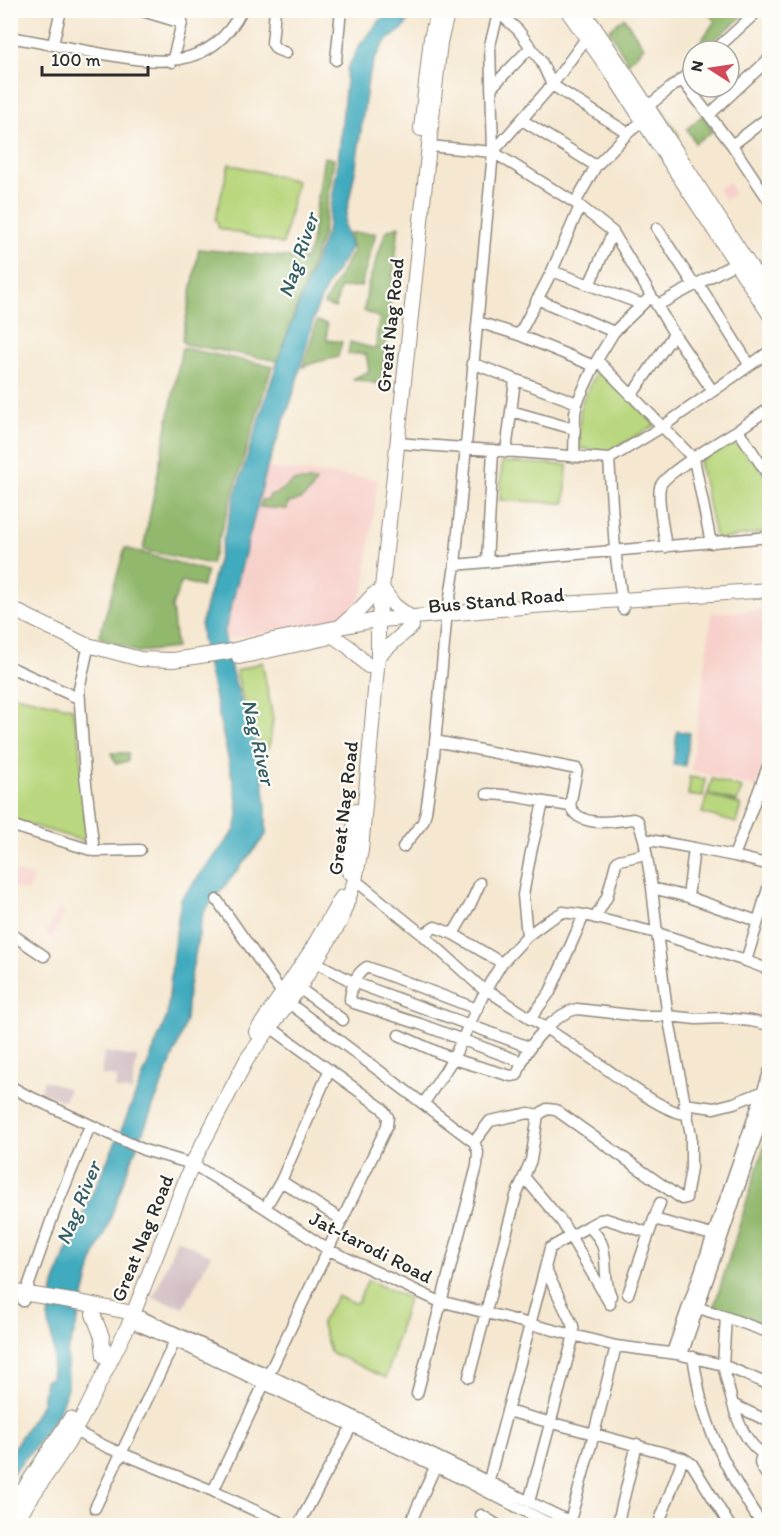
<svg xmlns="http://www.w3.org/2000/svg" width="780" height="1536" viewBox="0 0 780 1536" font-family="Itim,sans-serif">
<rect width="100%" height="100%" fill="#fdfcf7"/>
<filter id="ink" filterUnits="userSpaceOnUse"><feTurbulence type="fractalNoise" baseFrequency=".0167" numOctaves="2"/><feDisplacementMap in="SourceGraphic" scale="12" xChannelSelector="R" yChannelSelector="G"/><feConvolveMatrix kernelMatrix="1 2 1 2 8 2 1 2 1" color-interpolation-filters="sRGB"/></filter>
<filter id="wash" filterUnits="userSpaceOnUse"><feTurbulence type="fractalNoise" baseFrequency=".008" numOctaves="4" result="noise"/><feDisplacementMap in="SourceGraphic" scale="24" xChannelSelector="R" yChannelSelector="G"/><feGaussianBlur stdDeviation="1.35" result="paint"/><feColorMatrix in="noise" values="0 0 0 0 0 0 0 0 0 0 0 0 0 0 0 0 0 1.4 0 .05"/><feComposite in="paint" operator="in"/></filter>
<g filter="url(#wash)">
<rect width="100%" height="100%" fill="#f5e7d0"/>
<path fill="#f7d0cb" d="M729,182L734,194L725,200L718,189Z
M267,468L378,479L364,589L355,604L340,616L327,622L225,639L224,634Z
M769,609V747L756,788L691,770L712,613Z
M11,870L33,877L28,892L11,887Z
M59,908L65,913L53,938L45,934Z"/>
<path fill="#d2bec2" d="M104,1052L137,1057L132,1092L115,1089L117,1077L101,1075Z
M44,1080L69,1089L64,1101L40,1092Z
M177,1239L211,1255L184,1308L153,1298Z"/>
<path fill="#b9d77e" stroke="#728154" stroke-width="1.5" d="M658,104L679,135L673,139L653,109Z
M229,164L297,181L283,244L218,228V222L215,220Z
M599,367L655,425L609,452L578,448L581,404Z
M741,436L769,482V531L716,540L699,461Z
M502,462L567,465L565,503L500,500Z
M262,662L273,719L269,748L261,749L241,692L236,671Z
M11,694L72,708L80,742L87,842L11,819Z
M689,777L705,779L703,797L688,795L690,780Z
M712,779L742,788L737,802L708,793Z
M707,795L741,805L736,823L702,813Z
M368,1280L408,1298L386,1378L330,1352L321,1322L337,1296L353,1303L358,1302Z"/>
<path fill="#92b86d" stroke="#5e724c" stroke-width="1.5" d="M706,11H749L701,51L699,44L715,21Z
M624,18L644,47L628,63L609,30Z
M703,115L713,131L695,143L687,129Z
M324,157L334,159L323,233L278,361L185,344L182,340L199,249L305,259L310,250Z
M399,226L381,384L353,379L369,371L366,354H348L350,342L376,349L377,329L380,318L364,311L368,285L386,231Z
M349,233H376L361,286L340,288L335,308L324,304L353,251Z
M317,321L327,324V340L342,342L338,357C326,360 315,361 303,367Z
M182,348L272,366L211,564L143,550Z
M294,481H316C311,494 301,501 288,503L287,509L260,507L262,500H268L270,495H275Z
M125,548L207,571L202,587L182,581L172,606L176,648L137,652L99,637Z
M111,753H128V761L116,764Z
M769,1130L770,1326H769L714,1307Z"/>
<path fill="#3faabe" stroke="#356a74" stroke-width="1.5" d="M388,11H412L404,28L385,42L374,60L368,79L356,166L344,225L351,248L329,282L316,310L292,398L267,468L224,634L232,673L261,760L266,807V835L203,913L188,991L186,1020L177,1047L126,1174L106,1231L94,1257L77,1324L67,1354L68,1385L59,1412L34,1448L11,1475V1452L42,1404L45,1380L51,1378L54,1351L48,1317L54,1285L65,1253L123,1126L167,1016L173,953L181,899L235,830L238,816L237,799L202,639L201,625L235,495L282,348L327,231L338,164L347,69L360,45Z
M677,731L690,733L685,766L673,765Z"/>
</g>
<g filter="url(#ink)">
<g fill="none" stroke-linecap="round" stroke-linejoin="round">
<defs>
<path id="minor" d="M139,10L182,23
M275,10L272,43L276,49L286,53
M499,13L518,30L541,61L552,85L628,133
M10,37C38,42 65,47 92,52C152,63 209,75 242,10
M53,44L61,10
M714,51L759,10
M336,60L341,10
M172,62L182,23V10
M682,80L732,145L770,202
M491,88L531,47
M710,114L770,58
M522,120L596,166
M732,145L770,116
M429,146L493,152L580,206L613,232L674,334L712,390
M493,152L552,85L587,37
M575,203L596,166L628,133L643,121L647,107L693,70
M657,228L694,285
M552,271L641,304
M698,283L749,364
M589,285L613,232
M537,299L614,332
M658,305L736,263
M478,322L519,335L594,366
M519,335L552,271L580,206
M597,360L694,459L711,543
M472,363L577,403
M631,396L674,334
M511,411L574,429
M738,430L767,410L770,411
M397,443L609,459L662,427L770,351
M506,452L515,380
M574,457L575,413L577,403L597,360L614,332L651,296
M609,459L615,550L623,609
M666,547C664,532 657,500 660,487C662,475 725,438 738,430L770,478
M487,562L770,537
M455,565L487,562L493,450
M10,667L80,699
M435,741L577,769L570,806C580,829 614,821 633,819L638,821L644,839
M487,794C515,794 542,803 570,806
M10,825L94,851L85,775L79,689L87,653
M403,847L423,822L426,812L434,755L446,622L455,565L493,152L490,45L499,10
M694,848L734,856L770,761
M94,851L140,850
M734,856L770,865
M355,880L423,935L485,991L492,993C523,1014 554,1033 585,1054C607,1068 664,1115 688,1114
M770,882L746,961L770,970
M652,888L688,897L694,848L644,839L652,888L657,933L746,961
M688,897L757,921
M217,900L289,1003L474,1142L478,1152L477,1166L417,1394
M595,918L607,897L616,863L619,860L646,854
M10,933L44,956
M453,934L470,905L480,883
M423,935L435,927L453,934L502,963
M527,936L523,895L531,852L543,803
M315,962L353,982L529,1047
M299,988L343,1020
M477,1009L367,967C356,973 351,987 350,1000L354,1003L420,1024L522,1062C531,1042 554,1014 577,1009L640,1016H668L696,1019L723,1018L751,1021L770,1025
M530,1019L550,992L584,915
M399,1035L453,1059L511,1076L517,1075L522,1062
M10,1086L26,1095L144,1150L192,1164L265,1208L327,1249L436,1300L616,1346L677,1354L723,1365C731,1396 737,1443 770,1458
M424,1103L453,1059L485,991L502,963L527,936L546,922L563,912L584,915L657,933L667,1010L691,1135V1168L686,1198L682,1199L556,1110L547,1109L538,1115L531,1160L516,1196L469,1377
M684,1104L714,1108L734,1103L762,1092
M474,1142L490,1121L529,1113L538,1115
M525,1178L562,1222L610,1304
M281,1181L342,1220
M265,1208L281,1181L329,1071
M654,1219L660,1203
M589,1226L600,1220L606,1219L649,1233
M545,1268L550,1248L589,1226C593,1231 598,1236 601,1242C609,1259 602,1278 611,1296
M628,1294L654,1219L719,1237
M23,1301L55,1210L90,1126
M699,1308L726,1317
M133,1313L267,1374L579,1526
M130,1322L175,1341L470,1483L554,1526
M770,1333L726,1317L723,1365L770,1385
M616,1346L594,1434L683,1458L692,1464L730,1526
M672,1353L770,1070
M682,1355L770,1096
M693,1357C696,1372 698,1388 702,1403C713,1446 738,1489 763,1526
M734,1405L770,1422
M507,1411L594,1434L570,1521
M74,1431L109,1448L213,1491L387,1126L388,1117L382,1108L270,1027
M770,1442C760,1463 754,1459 770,1479
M213,1491L288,1526
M486,1491L545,1268L573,1326L574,1335L529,1502
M95,1508L175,1341
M481,1515L499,1526
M298,1526L355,1420
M409,1526L435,1467L441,1462
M617,1526L637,1444
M658,1526L683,1458"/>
<path id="major" d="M567,10L615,78L770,315
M582,10C648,103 706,202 770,296
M421,129L431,38L438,10
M382,588L394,605L410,617
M10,608L84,644L140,659L173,660L227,652L273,640L371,621L533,606L770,590
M342,625L360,609L374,594
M333,636L349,647L368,666
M378,656L412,626
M239,657L326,638
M349,872L356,811
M256,1032L309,954L342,897
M10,1291L89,1304L133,1313
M93,1314L102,1337L104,1356
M10,1510L70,1419
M12,1526L68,1443L87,1408L130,1322L192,1164L247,1059L299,988L340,922L355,880L361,850L378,656V628L382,588L440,42L448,10"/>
</defs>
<use href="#minor" stroke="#90897e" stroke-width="13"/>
<use href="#major" stroke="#90897e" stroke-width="16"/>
<use href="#minor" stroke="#fff" stroke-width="10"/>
<use href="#major" stroke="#fff" stroke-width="14"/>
</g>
</g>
<g text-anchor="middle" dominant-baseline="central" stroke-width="4.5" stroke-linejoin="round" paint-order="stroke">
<g font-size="20" fill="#2b2b2b" stroke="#fdfcf7">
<text transform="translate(390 325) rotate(-84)">Great Nag Road</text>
<text transform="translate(496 600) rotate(-5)">Bus Stand Road</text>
<text transform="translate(343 808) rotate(-83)">Great Nag Road</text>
<text transform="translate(142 1238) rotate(-68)">Great Nag Road</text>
<text transform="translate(371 1247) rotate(27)">Jat-tarodi Road</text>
</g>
<g font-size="21" font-style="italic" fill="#335e66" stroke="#fdfcf7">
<text transform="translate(298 255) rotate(-71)">Nag River</text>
<text transform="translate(259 742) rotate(77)">Nag River</text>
<text transform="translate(78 1203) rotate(-68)">Nag River</text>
</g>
</g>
<rect width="780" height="1536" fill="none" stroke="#fdfcf7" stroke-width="36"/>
<g transform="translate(711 69) rotate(282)"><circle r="28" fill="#fdfcf7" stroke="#a9a8a5" stroke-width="1.5"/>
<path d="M0-4.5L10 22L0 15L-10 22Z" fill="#d1495b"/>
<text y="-9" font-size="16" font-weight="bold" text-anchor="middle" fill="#2b2b2b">N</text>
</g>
<path d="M42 66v9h106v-9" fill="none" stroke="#2b2b2b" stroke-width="3"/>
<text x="51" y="66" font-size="18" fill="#2b2b2b" stroke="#fdfcf7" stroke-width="4.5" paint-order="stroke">100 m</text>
</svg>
